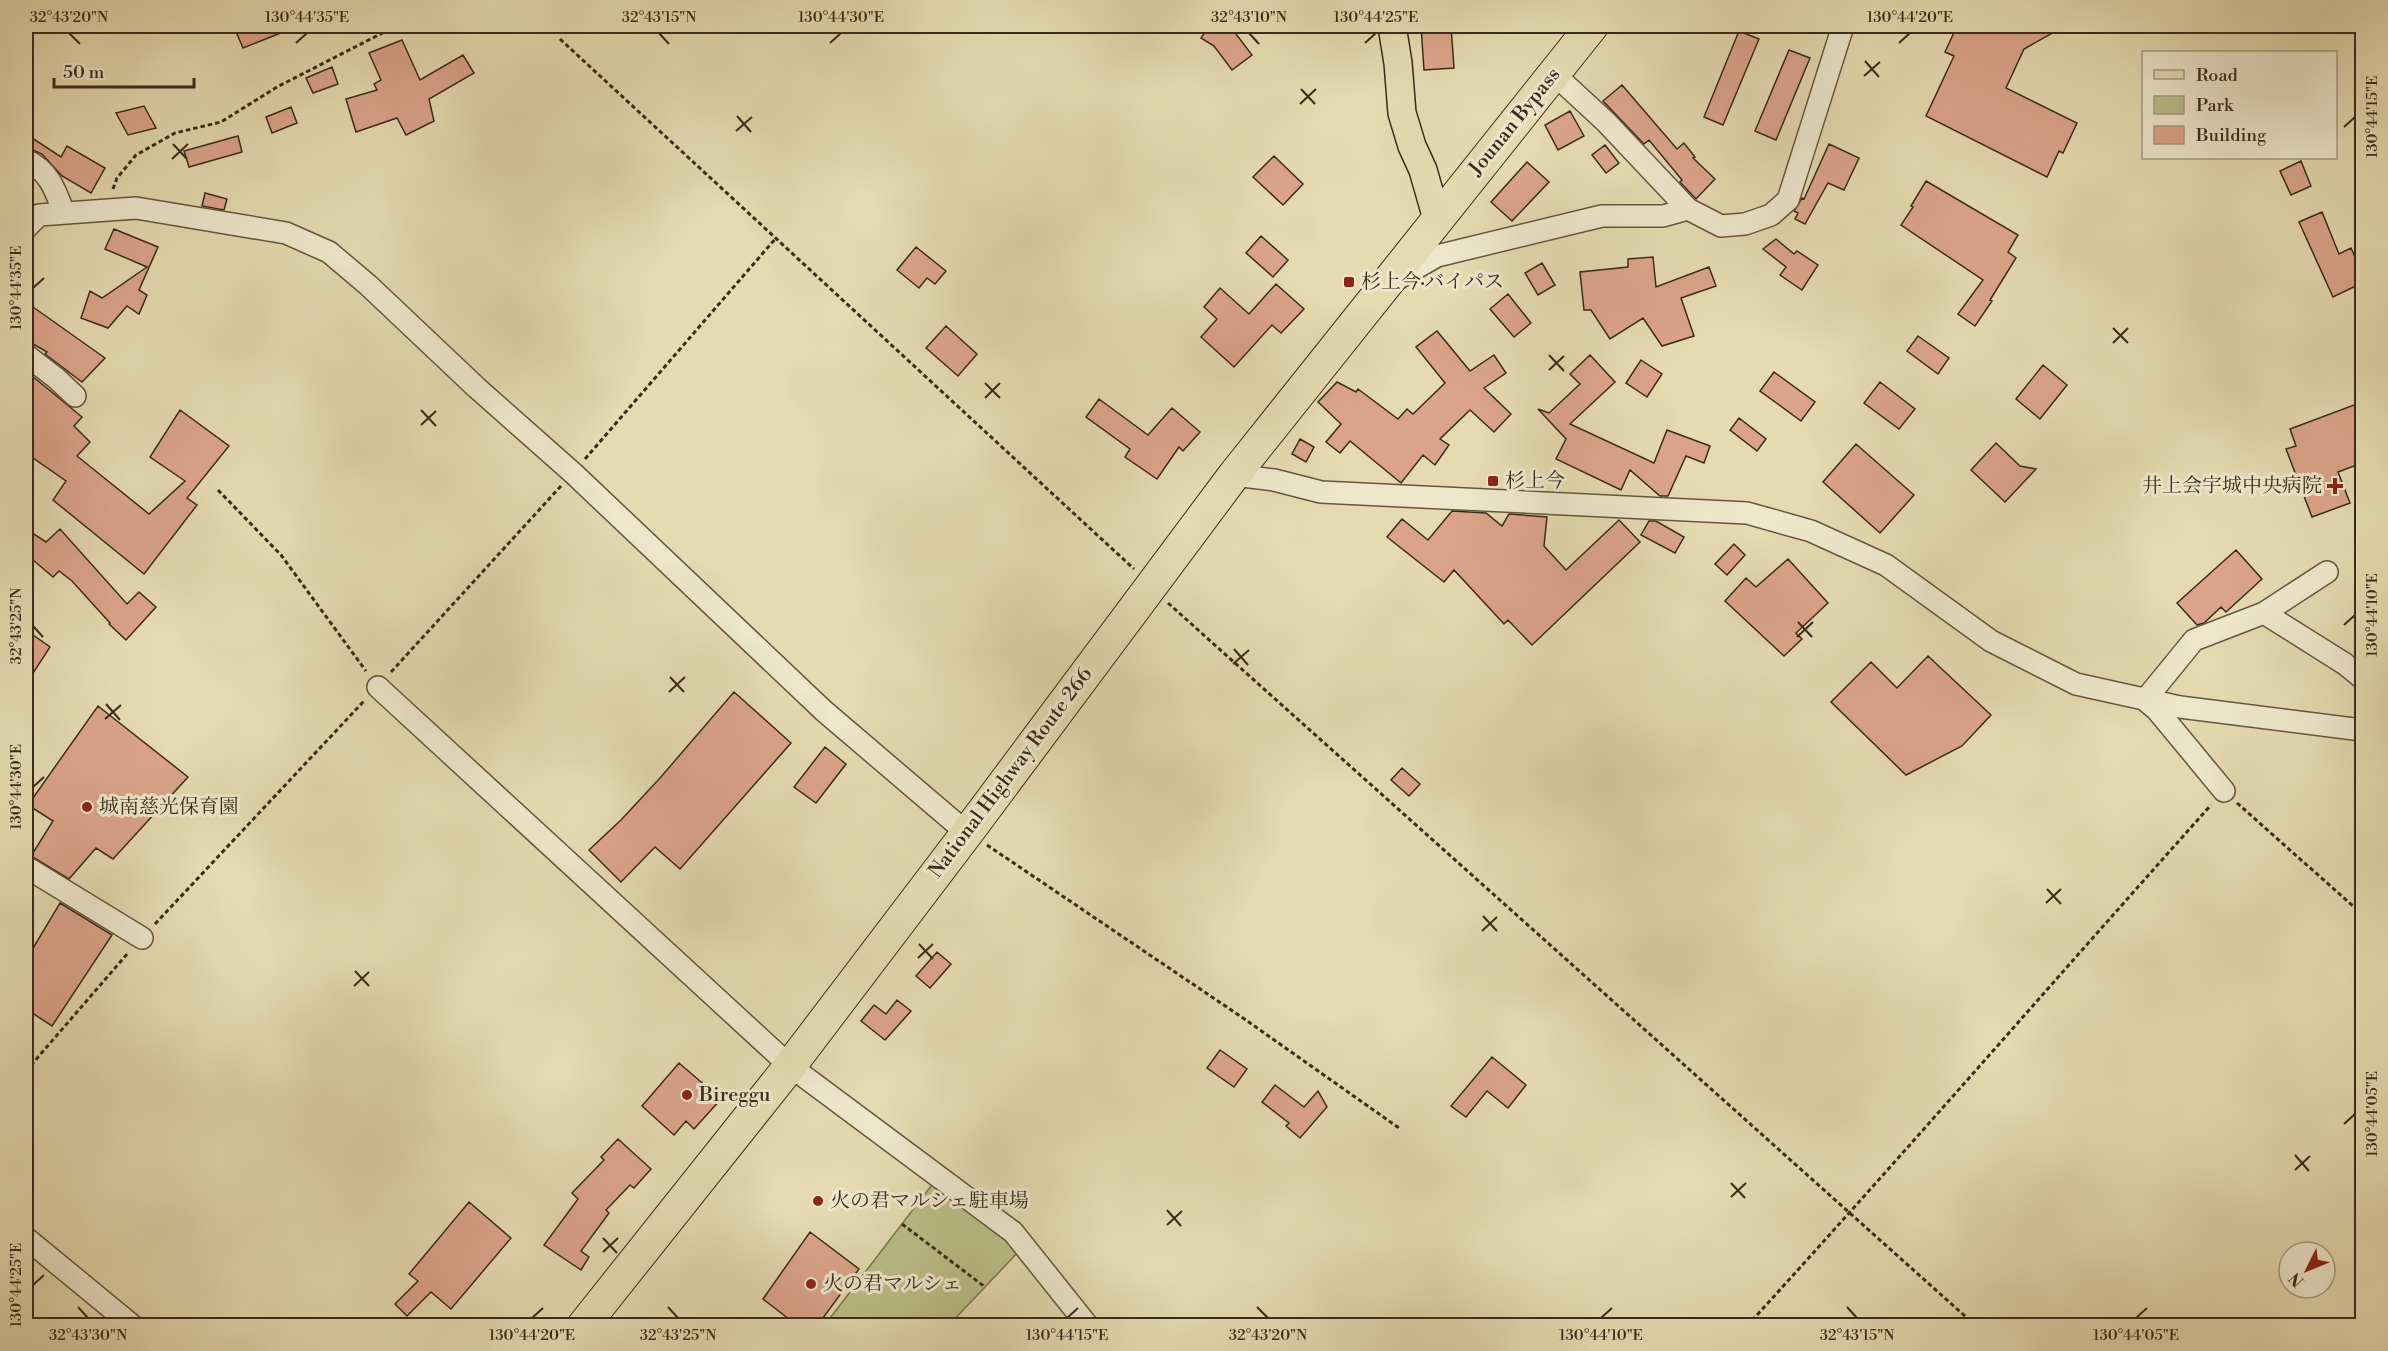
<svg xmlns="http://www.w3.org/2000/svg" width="2388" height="1351" viewBox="0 0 2388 1351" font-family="'Libre Bodoni','Noto Serif JP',serif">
<rect width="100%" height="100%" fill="#e5dab0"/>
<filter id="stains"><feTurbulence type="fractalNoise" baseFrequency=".00333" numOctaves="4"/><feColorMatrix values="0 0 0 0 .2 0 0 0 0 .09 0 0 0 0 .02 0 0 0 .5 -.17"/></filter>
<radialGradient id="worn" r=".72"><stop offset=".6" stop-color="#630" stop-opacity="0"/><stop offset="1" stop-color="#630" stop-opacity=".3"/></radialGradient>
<path fill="#bbbe87" stroke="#7b7450" stroke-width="1.5" d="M934,1182L1021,1249L949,1325L824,1326Z"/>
<path fill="#dba48a" stroke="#3b2a18" stroke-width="1.5" d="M258,26H298L243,48L237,34Z
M1209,26H1230L1252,55L1232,70L1214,46L1201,38Z
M1421,26H1451L1454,68L1424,70Z
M1957,26H2065L2024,49L2006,88L2077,123L2063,153L2059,151L2047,177L1926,116L1954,56L1945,52Z
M1739,31L1759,39L1723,125L1704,117Z
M402,40L420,80L463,55L474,73L429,99L434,121L406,135L397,118L356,132L346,99L377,90L374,84L381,80L369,53Z
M1789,50L1810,58L1776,140L1755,131Z
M332,67L338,84L313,93L306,78Z
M1622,85L1677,149L1684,143L1695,157L1693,158L1715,179L1696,199L1680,182L1682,180L1649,140L1644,144L1603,101Z
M144,106L156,128L128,135L116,113Z
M291,107L297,123L272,133L266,117Z
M1570,111L1584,136L1558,150L1545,125Z
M26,134L61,157L67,146L105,168L91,193L62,176L42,154L26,147Z
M238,136L242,152L189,167L184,151Z
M1829,144L1859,158L1844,190L1828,183L1805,224L1795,219L1798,213L1794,211L1802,198L1804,199Z
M1605,145L1619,163L1606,173L1592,155Z
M1274,156L1303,184L1283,205L1253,177Z
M2301,161L2311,186L2291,195L2280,171Z
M1527,162L1549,182L1512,221L1491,202Z
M1926,181L2018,235L2008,252L2016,258L1990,300L1992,301L1975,326L1958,314L1983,280L1901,225L1913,207L1911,206Z
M205,193L227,199L224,210L202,206Z
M2322,212L2339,254L2351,248L2362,272V283L2333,297L2299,222Z
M114,229L158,247L139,290L147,295L139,314L127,306L108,328L81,318L90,291L102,298L147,267L105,249Z
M1261,236L1288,260L1273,277L1246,253Z
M1776,239L1794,254L1797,251L1818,265L1802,290L1780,275L1786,267L1763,249Z
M916,247L946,271L935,284L927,278L919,288L897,270Z
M1653,257L1656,287L1709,267L1716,286L1681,298L1694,336L1662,346L1643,318L1610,339L1591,310H1584L1580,272L1628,267V259Z
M1542,263L1555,285L1538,295L1525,273Z
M1276,284L1304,309L1281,333L1272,325L1234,367L1201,337L1217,319L1204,307L1220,288L1249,314Z
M1508,294L1531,323L1514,337L1490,309Z
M26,302L105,358L82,382L45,354L47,352L26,340Z
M946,326L977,354L958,376L926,348Z
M1437,331L1470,371L1494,355L1506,373L1484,388L1511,414L1494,432L1470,410L1440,439L1449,445L1435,465L1423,455L1401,483L1350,441L1340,453L1326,442L1341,424L1318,402L1337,382L1356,392L1358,389L1398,419L1407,409L1413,414L1445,383L1416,347Z
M1918,336L1949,358L1938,374L1907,351Z
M1590,355L1615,382L1570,424L1654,463L1667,430L1710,446L1704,463L1686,456L1668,496H1660L1630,470L1621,490L1556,459L1566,439L1538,409L1549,413L1580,384L1570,374Z
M1641,360L1662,374L1647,397L1626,383Z
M2043,365L2067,385L2040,419L2016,399Z
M26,371L82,417L74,426L90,442L77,456L149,514L185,481L150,457L180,410L229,446L187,498L197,505L144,574L53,500L66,481L26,453Z
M1774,372L1815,402L1801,421L1760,391Z
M1880,382L1915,409L1899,429L1864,403Z
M1099,399L1148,435L1172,408L1200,432L1183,451L1179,447L1157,479L1125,457L1130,449L1086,417Z
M2362,402V463L2338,472L2350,503L2312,517L2286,449L2296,446L2290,429Z
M1739,418L1766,439L1757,451L1730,430Z
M1300,439L1314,447L1306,462L1292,454Z
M1996,443L2020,466L2036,469L2005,502L1971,470Z
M1856,444L1914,495L1880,533L1823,482Z
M1452,511L1486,513L1502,526L1509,514L1547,517L1544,546L1566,570L1619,520L1640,542L1532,645L1508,620L1504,624L1454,570L1444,582L1387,537L1402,519L1428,540Z
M1649,521H1656L1684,537L1675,553L1641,535Z
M26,529L46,542L60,529L127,604L139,592L156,607L126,640L109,624L110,623L72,581L59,571L53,577L26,554Z
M1734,544L1745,555L1727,575L1715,564Z
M2236,550L2262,579L2226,612L2221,607L2204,623L2197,625L2177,603Z
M1788,559L1828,603L1796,633L1802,639L1784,656L1725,601L1746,578L1756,587Z
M26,630L50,647L26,684Z
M1928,656L1991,715L1962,746L1906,775L1831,702L1871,662L1897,688Z
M734,692L791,743L680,869L655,847L621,882L589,850L621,820L660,778Z
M98,706L188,777L113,859L96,848L69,879L31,856L53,821L28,805Z
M825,747L846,764L816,803L794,787Z
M1402,768L1420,784L1409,796L1391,780Z
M60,903L112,935L52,1026L26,1009V960Z
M937,952L951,964L930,988L916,976Z
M897,1000L911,1011L885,1040L861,1021L874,1005L886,1014Z
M1220,1050L1247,1069L1234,1087L1207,1068Z
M1492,1057L1526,1085L1508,1108L1487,1091L1466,1117L1451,1106Z
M679,1063L721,1099L694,1129L686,1121L674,1135L642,1106Z
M1275,1085L1304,1107L1318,1091L1327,1107L1300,1138L1286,1126L1289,1123L1262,1102Z
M618,1139L651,1169L634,1188L630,1185L606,1210L609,1213L581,1251L589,1257L581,1270L544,1245L578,1199L572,1193L604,1160L601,1157Z
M469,1202L511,1238L451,1309L431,1292L407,1316L395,1304L418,1281L409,1274Z
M810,1232L859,1269L817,1326H798L763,1299Z"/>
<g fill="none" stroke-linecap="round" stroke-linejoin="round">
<defs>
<path id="minor" d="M1554,74L1606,122L1688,209L1721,226L1745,224L1771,215L1788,200L1843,26
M26,160C49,171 55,189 64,213
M26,228L39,215L136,208L286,233L329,252L368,285L477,388L573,473L824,711L967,833
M1397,279L1437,256L1602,216H1663L1688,209
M26,355L56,378L75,396
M1234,475L1274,480L1321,492L1747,513L1811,531L1886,565L1991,641L2076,684L2180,707L2362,730
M2264,613L2345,664L2362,678
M378,687L790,1066L1013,1232L1088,1326
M2224,791L2157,710L2145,700L2194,640L2264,613L2327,572
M26,867L142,938
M26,1238L133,1326"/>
<path id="major" d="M1392,26L1398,63L1402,113L1412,146L1423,170L1437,219"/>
<path id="highway" d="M583,1326L790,1066L967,833L1234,475L1592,26"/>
</defs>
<use href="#minor" stroke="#66563e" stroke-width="24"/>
<use href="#major" stroke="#3b2a18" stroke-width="30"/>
<use href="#highway" stroke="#3b2a18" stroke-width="34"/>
<path stroke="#3b2a18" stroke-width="3" stroke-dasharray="4.5 3" stroke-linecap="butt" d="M560,39L1134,569
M113,189L117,178L136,155L175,133L221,122L277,87L396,26
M585,459L776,238
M218,490L281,555L366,671
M1168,603L1976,1326
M391,672L561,486
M2237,803L2362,914
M987,845L1243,1018L1399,1128
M155,924L364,701
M26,1071L128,953
M902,1224L985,1287
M1747,1326C1904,1154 2056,978 2211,805"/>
<use href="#minor" stroke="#eee7cc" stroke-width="21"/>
<use href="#major" stroke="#e5dab0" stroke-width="27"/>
<use href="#highway" stroke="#e5dab0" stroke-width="32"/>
</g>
<path fill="none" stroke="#3b2a18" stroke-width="2" d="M69,33L80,44M659,33L669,44M1249,33L1259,44M296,43L307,33M830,43L841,33M1365,43L1376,33M1899,43L1910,33M1865,61L1879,77M1864,76L1880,62M1301,89L1315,104M1300,104L1316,89M737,116L751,132M2344,127L2355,117M736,131L752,117M173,144L187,159M172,159L188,144M33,288L44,278M2113,328L2128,343M2113,343L2128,328M1549,355L1564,371M1549,370L1564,356M985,383L1000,398M985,398L1000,383M421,410L436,426M421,425L436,411M1798,622L1812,637M2344,625L2355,615M33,626L43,637M1797,637L1813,622M1234,649L1248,665M1233,664L1249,650M670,677L684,692M669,692L685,677M106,704L120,720M105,719L121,705M33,787L44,777M2047,889L2061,904M2046,903L2061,889M1483,916L1497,931M1482,931L1497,917M919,944L933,959M918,958L933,944M355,971L369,986M354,986L369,972M2344,1124L2355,1114M2295,1155L2309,1171M2295,1170L2310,1156M1731,1183L1745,1198M1731,1197L1746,1183M1167,1210L1181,1226M1167,1225L1182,1211M603,1238L617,1253M603,1252L618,1238M33,1285L44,1275M78,1307L88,1318M668,1307L678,1318M1257,1307L1268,1318M1847,1307L1857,1318M532,1318L543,1308M1067,1318L1078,1308M1601,1318L1612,1308M2136,1318L2147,1308"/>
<g fill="#8f2418" stroke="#eee7cc" stroke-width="2">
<rect x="1343" y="276" width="12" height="12" rx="3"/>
<rect x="1487" y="475" width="12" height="12" rx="3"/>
<path d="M2332 477h6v6h6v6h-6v6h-6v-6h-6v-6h6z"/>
<circle cx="87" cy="807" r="6"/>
<circle cx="687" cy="1095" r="6"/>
<circle cx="818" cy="1201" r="6"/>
<circle cx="811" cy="1284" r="6"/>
</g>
<g text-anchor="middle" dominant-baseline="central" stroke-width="6" stroke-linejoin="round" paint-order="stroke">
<g font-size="20" fill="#3b2a18" stroke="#eee7cc">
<text transform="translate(1515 122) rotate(-51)">Jounan Bypass</text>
<text transform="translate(1011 773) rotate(-53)">National Highway Route 266</text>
</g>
<g font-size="20" fill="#3b2a18" stroke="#eee7cc" text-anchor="start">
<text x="1361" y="282">杉上今·バイパス</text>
<text x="1505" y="481">杉上今</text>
<text x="2322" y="486" text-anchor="end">井上会宇城中央病院</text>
<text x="99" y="807">城南慈光保育園</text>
<text x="699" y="1095">Bireggu</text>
<text x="830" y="1201">火の君マルシェ駐車場</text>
<text x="823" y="1284">火の君マルシェ</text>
</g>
</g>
<rect width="2388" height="1351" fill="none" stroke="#e5dab0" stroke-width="66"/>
<rect x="2142" y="51" width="195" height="108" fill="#eee7cc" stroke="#a69b84" stroke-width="1.5"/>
<rect x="2154" y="70" width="30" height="9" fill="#e5dab0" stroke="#a69b84" stroke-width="1.5"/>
<text x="2196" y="81" font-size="18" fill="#3b2a18">Road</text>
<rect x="2154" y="96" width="30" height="18" fill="#bbbe87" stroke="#a69b84" stroke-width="1.5"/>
<text x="2196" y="111" font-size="18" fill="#3b2a18">Park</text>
<rect x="2154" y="126" width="30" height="18" fill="#dba48a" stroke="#a69b84" stroke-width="1.5"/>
<text x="2196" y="141" font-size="18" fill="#3b2a18">Building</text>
<g transform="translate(2307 1270) rotate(227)"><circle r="28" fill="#eee7cc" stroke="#a69b84" stroke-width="1.5"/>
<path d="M0-4.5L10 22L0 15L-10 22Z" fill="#8f2418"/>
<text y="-9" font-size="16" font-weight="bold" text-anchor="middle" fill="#3b2a18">N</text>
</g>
<path d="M54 78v9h140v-9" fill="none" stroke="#3b2a18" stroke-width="3"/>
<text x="63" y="78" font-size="18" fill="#3b2a18" stroke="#eee7cc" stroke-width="4.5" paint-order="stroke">50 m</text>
<rect x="33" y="33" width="2322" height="1285" fill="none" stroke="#3b2a18" stroke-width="2"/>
<g font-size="15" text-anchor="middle" fill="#3b2a18">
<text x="69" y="22">32°43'20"N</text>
<text x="307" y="22">130°44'35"E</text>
<text x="659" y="22">32°43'15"N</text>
<text x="841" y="22">130°44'30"E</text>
<text x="1249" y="22">32°43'10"N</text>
<text x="1376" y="22">130°44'25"E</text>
<text x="1910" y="22">130°44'20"E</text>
<text transform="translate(2372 117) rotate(-90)" y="5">130°44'15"E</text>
<text transform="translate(16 288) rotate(-90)" y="5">130°44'35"E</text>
<text transform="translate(2372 615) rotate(-90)" y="5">130°44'10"E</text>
<text transform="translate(16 626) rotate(-90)" y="5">32°43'25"N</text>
<text transform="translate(16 787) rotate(-90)" y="5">130°44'30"E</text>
<text transform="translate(2372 1114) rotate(-90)" y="5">130°44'05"E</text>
<text transform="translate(16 1285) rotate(-90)" y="5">130°44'25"E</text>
<text x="88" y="1340">32°43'30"N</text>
<text x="532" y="1340">130°44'20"E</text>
<text x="678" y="1340">32°43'25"N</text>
<text x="1067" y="1340">130°44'15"E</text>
<text x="1268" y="1340">32°43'20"N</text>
<text x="1601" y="1340">130°44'10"E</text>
<text x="1857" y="1340">32°43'15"N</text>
<text x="2136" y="1340">130°44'05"E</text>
</g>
<rect width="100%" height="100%" filter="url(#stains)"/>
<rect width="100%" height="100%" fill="url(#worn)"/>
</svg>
